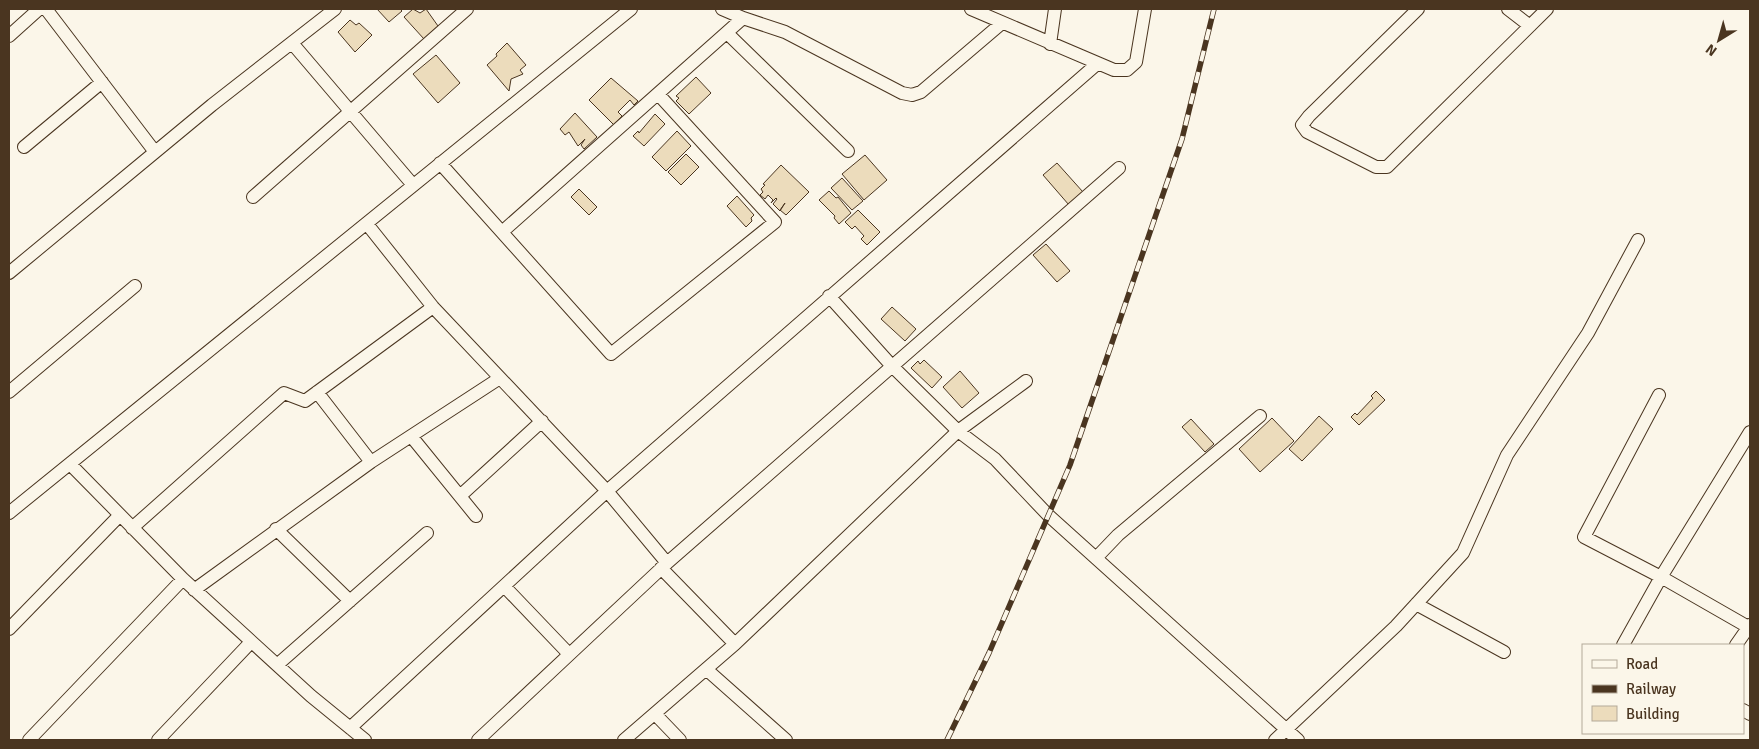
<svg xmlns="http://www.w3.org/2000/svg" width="1759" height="749" viewBox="0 0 1759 749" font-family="Signika,sans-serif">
<rect width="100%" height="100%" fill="#fbf6e9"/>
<path fill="#ecdcbc" stroke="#4a3520" d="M377,9H400L402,11L389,22Z
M413,9L420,13L426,9L438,26L424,39L404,17Z
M350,20L356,25L359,23L372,35L355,52L338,32Z
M507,43L526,65L520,70L523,74L511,79L509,91L487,65L497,56L496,54Z
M436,55L460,83L438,103L413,74Z
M696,77L711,93L689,114L676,101L679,98L676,96Z
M611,78L638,101L634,105L630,100L618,112L622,116L614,125L589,100Z
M575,113L597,137L584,149L581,145L585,139L578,146L569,132L565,135L560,129Z
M655,114L665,124L644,146L633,136L638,131L639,133Z
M677,131L691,146L666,171L652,157Z
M686,154L699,167L681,185L668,172Z
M865,155L887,180L864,200L842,174Z
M1057,163L1083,192L1069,205L1043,175Z
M781,165L809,192L786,215L780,210L785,203L780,211L773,204L777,199L776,198L771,203L773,200L768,195L765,199L760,195L763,192L761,189L765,185L763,184Z
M842,178L863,201L852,210L831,188Z
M579,189L597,207L589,215L571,197Z
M829,191L836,198L838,197L851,213L839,224L834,218L835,216L819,200Z
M737,196L754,215L751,218L752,221L746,227L727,206Z
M858,210L880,232L867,245L861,239L864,236L855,226L852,229L845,222Z
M1046,244L1070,271L1057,282L1033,255Z
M892,307L916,329L905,341L881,319Z
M924,360L942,377L932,388L911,368L918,361L920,364Z
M960,371L979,393L962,408L943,387Z
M1376,391L1385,400L1359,425L1351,417L1355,413L1357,415L1373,398L1371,396Z
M1319,416L1333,429L1302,461L1289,449Z
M1272,418L1294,441L1260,472L1239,449Z
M1191,419L1214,444L1205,452L1182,427Z"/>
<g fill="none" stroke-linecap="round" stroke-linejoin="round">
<defs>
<path id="minor" d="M46,9L155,152
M971,9L1114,70H1127L1136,62L1145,9
M1418,9L1309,116L1302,125L1307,132L1376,167H1387L1547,9
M1508,9L1530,26
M743,18L785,32L902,93L912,95L921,92L1002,23
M727,33L848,151
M9,36L39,9
M292,43L413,185
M1050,44L1055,9
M24,147L102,82
M440,163L611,354L775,222L658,94
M253,197L467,9
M367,224L433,307L607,491L667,563
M502,232L743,18L722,9
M9,273L212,105L335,9
M829,296L891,365L958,431L995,459L1048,515L1298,740
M9,392L135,286
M317,392L371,462L500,378
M1659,395L1584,537L1661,577L1750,628
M411,436L476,516
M70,464L183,579L311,696L365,740
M460,496L542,421
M9,513L631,9
M132,528L284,393L305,401L433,307
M276,529L350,601
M1096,558L1118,535L1260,416
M661,568L735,644L958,431L1026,381
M504,586L569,654
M194,590L371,462
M1416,604L1504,652
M9,629L120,515
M1623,645L1661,577L1750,432
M1736,645L1750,625
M277,665L427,533
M706,669L786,740
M1743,710L1750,714
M655,714L680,740
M350,728L607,491L1097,64
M29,740L183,579
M158,740L251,642
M478,740L667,563L1119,168
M624,740L735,644
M1275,740L1396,626L1463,553L1507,455L1588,333L1638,240"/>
</defs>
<use href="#minor" stroke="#4a3520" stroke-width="14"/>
<use href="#minor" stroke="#fbf6e9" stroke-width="12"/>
<defs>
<path id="rail" d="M947,740L989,653L1070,465L1182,139L1214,9"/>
</defs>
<use href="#rail" stroke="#4a3520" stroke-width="5.5"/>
<use href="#rail" stroke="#fbf6e9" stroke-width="4" stroke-dasharray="11" stroke-linecap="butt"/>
</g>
<rect width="1759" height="749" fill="none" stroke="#4a3520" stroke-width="20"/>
<rect x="1582" y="644" width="162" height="90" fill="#fbf6e9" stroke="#b4a999"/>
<rect x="1592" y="660" width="25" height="8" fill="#fbf6e9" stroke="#b4a999"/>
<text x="1626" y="669" font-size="15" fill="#4a3520">Road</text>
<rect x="1592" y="685" width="25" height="8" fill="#4a3520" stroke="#b4a999"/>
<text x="1626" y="694" font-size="15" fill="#4a3520">Railway</text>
<rect x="1592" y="706" width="25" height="15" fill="#ecdcbc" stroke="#b4a999"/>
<text x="1626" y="719" font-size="15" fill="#4a3520">Building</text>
<g transform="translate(1719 40) rotate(217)" stroke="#fbf6e9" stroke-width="4" paint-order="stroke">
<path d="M0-4L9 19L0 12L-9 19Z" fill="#4a3520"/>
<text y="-8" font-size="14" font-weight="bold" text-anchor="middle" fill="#4a3520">N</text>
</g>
</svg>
